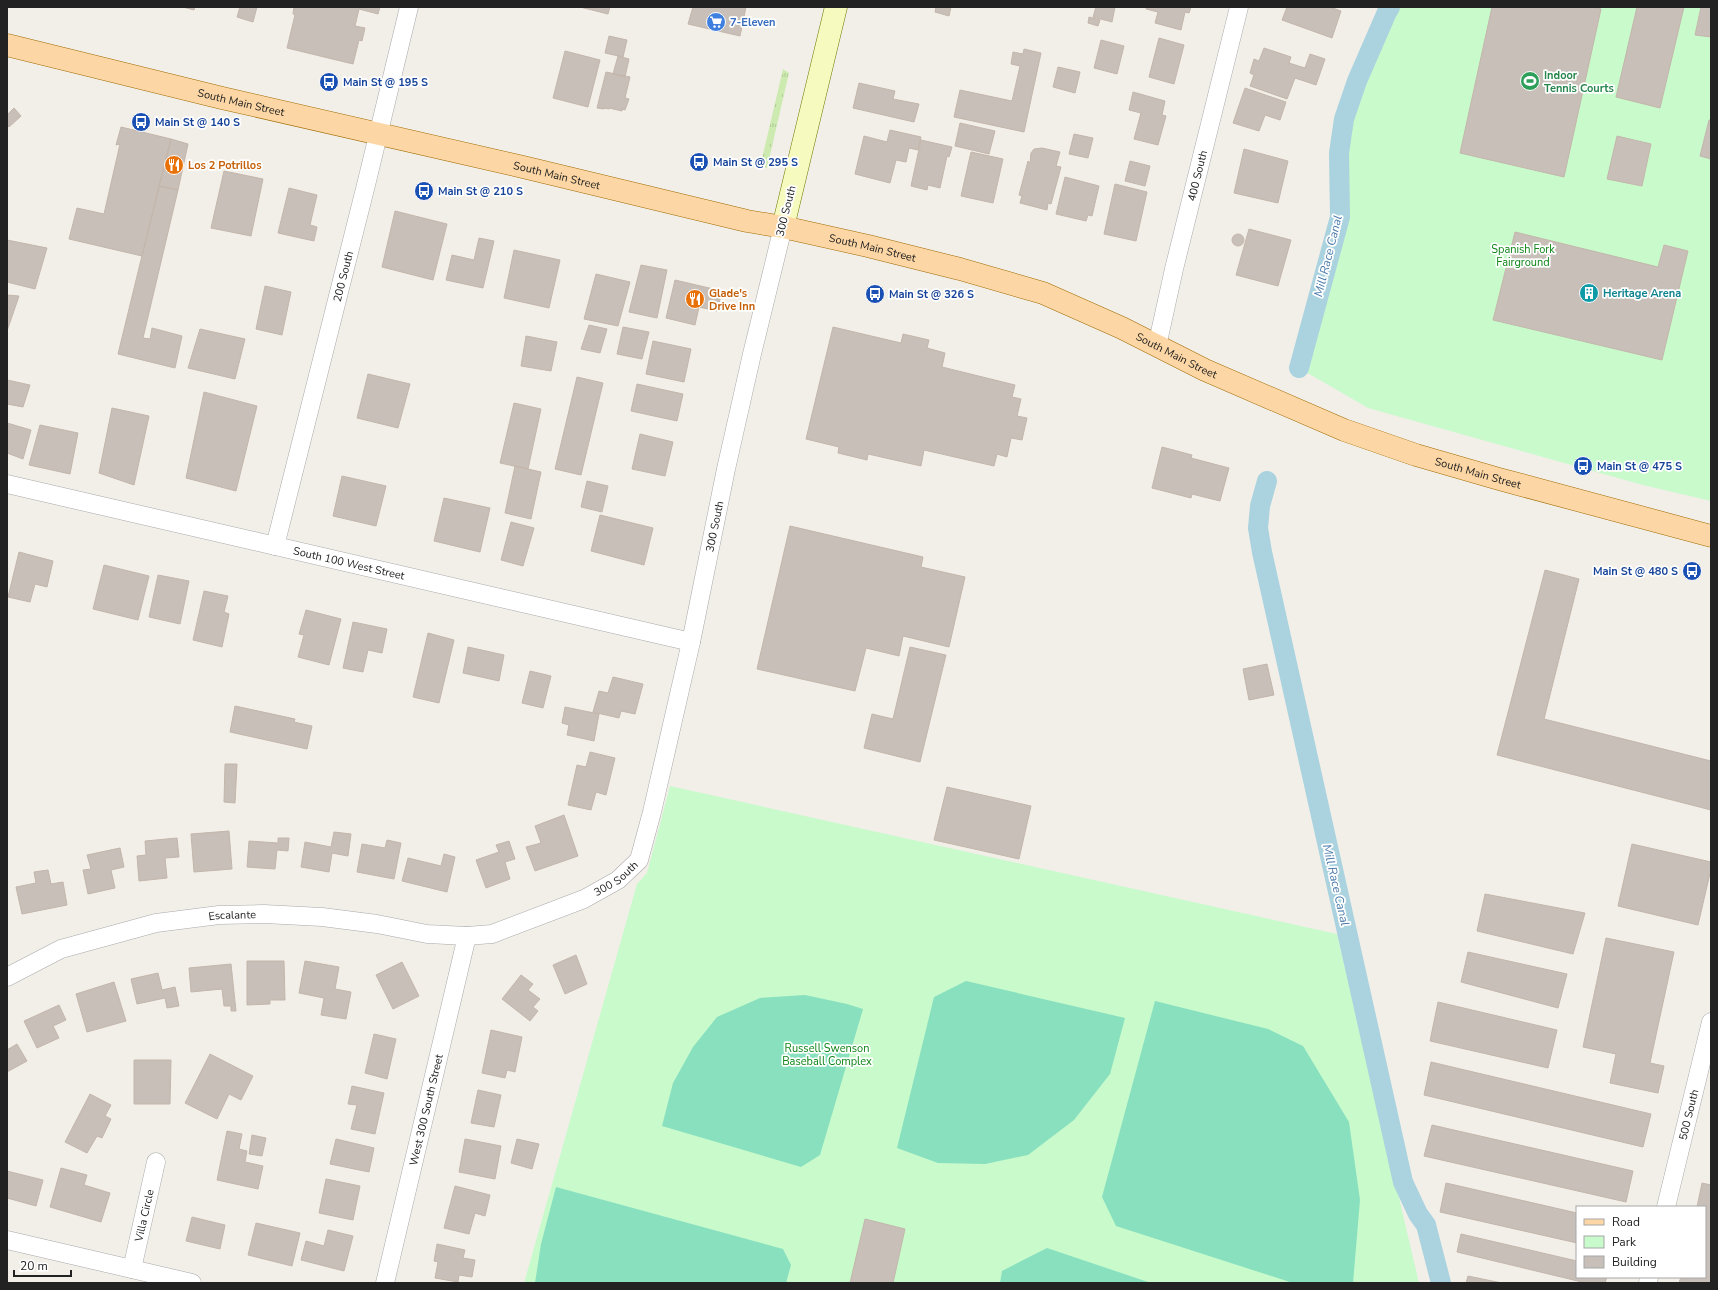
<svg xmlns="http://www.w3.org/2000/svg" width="1718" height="1290" viewBox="0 0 1718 1290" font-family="'Nunito Sans',sans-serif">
<defs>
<pattern id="grass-tufts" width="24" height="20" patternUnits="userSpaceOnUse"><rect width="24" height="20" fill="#cdebb0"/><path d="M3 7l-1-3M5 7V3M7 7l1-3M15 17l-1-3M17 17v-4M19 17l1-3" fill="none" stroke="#b0c997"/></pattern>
</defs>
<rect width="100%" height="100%" fill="#f2efe9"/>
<path fill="url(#grass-tufts)" d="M783,69L789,73L767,168L760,167Z"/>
<path fill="#c8facc" d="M1390,7H1711V501L1643,485L1368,408L1299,368L1340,217L1339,153L1344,119L1357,81L1387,12Z
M670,786L1337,934L1419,1283H524L637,884L647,873Z"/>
<path fill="#88e0be" d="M966,981L1125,1018L1110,1074L1074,1120L1028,1155L985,1164L938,1163L897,1148L934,997Z
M805,995L847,1004L863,1009L820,1155L801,1167L662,1126L673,1083L693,1047L717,1017L760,998Z
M1155,1001L1268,1029L1303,1046L1349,1122L1360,1200L1353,1283H1293L1116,1226L1102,1197Z
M556,1187L783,1249L791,1265L786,1283H535L541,1244Z
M1047,1248L1151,1283H1000L1002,1271Z"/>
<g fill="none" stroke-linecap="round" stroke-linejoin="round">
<path stroke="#aad3df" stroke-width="20" d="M1299,368L1340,217L1339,153L1344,119L1357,81L1387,12L1390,7
M1267,481L1260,506L1258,528L1262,552L1403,1182L1418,1214L1426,1225L1441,1283"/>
</g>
<path fill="#c7bfb8" stroke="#c4b6ab" d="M183,7H195L194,10Z
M240,7H257L253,22L237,17Z
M294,7H380L378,14L359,9L355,26L365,28L362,41L359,40L353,64L287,48L295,15L293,14Z
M580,7H610L608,14Z
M693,7H746L740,36L688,24Z
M936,7H951L949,16L935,12Z
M1096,7H1115L1112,22L1093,17Z
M1147,7H1191L1189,13L1185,12L1181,30L1155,23L1158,12L1146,9Z
M1287,7H1330L1341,11L1332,38L1282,20Z
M1492,7H1592L1601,9L1564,177L1460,153Z
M1637,7H1684L1660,108L1616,97Z
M1701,7H1711V37L1695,35Z
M1089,17L1100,20L1098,26L1088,23Z
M609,36L627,40L623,57L605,53Z
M1159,38L1184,45L1174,84L1149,77Z
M1101,40L1124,46L1117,74L1094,68Z
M1264,48L1291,57L1289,63L1305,68L1310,54L1325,59L1316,85L1295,78L1287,99L1250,86L1254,75L1250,73L1254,59L1259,61Z
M1024,49L1041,53L1024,132L954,117L960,90L1012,101L1020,66L1011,64L1013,52L1023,54Z
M565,51L600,60L588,107L553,98Z
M618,56L629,59L625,77L613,74Z
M1058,67L1080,72L1075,93L1053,87Z
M606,72L630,77L625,98L629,99L625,110L622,109V111L609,108V109L604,108V109L597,108Z
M859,83L895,91L893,99L919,104L914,122L853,108Z
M1245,88L1286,102L1280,120L1265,115L1259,131L1233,123Z
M1133,92L1165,101L1162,115L1166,116L1158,145L1134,139L1141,113L1129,110Z
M14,108L21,116L9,127L7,125V115Z
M1709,120H1711V159L1700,156Z
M960,123L995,131L989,154L955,146Z
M121,127L171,139L142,256L69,239L77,208L104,214L120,144L116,145Z
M890,130L921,137L918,150L909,148L906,162L896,160L890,183L855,174L864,136L887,142Z
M1074,134L1093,138L1088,158L1069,154Z
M1617,136L1651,144L1642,186L1607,179Z
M171,139L188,144L178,190L159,186Z
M921,140L952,147L949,157L947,156L940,188L928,185L927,190L911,186Z
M1042,148L1060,152L1056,166L1061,167L1051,204L1048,203L1047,210L1020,203L1022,196L1019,195L1028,161L1030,163L1031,153L1034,149Z
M1244,149L1288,161L1278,203L1234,193Z
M971,152L1003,159L993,203L961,196Z
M1130,161L1150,166L1145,186L1125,181Z
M224,171L263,179L251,236L211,228Z
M1065,177L1099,186L1092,216L1088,215L1086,221L1056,214Z
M1115,184L1147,192L1136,241L1104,234Z
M159,186L178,190L143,338L150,339L152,328L182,336L175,368L118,354Z
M289,188L317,195L310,225L317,227L314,241L278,233Z
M395,211L447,224L433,280L382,267Z
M1249,229L1291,240L1278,286L1236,275Z
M1515,232L1658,267L1664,245L1688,251L1662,360L1493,320Z
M1232 240a6 6 0 1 1 12 0a6 6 0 1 1-12 0Z
M479,238L494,241L483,288L446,280L452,255L474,260Z
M7,240L47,248L35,289L7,282Z
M514,250L560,260L549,308L504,298Z
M641,265L667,270L657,318L629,312Z
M596,274L630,282L618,326L584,319Z
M675,280L722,291L717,311L699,307L695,325L666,318Z
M265,286L291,292L282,335L256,329Z
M7,295L19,296L7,331Z
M589,325L607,329L600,353L581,349Z
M623,327L649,332L642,359L617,354Z
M833,327L901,343L903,334L929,340L927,348L945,353L942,367L1015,385L1012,397L1021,399L1017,416L1027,418L1022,440L1011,438L1007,457L997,454L994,466L924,450L921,466L868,454L867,460L838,453L839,447L806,439Z
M200,329L245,339L235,379L188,368Z
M526,336L557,342L551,371L521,366Z
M653,341L691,349L684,382L646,374Z
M368,374L410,384L398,428L357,418Z
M577,377L603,383L581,475L555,469Z
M7,380L30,385L23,407L7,404Z
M637,384L683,394L677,421L631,411Z
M204,392L257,406L236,491L186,478Z
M514,403L541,409L528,469L500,463Z
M112,408L149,416L134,485L99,473Z
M7,423L31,430L23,459L7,453Z
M40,425L78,433L70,474L29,465Z
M640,434L673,442L665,476L632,469Z
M1162,447L1192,455L1191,458L1229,468L1220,501L1192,494L1191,498L1152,488Z
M515,466L541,472L531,519L505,513Z
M342,476L386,486L376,526L333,516Z
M587,481L608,486L602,512L581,507Z
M444,498L490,508L480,552L434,541Z
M600,515L653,528L644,565L591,551Z
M511,522L534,528L523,566L501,560Z
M790,526L923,557L921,567L965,577L949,647L903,636L899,656L866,648L855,691L757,669Z
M19,552L53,561L47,587L35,584L30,602L8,597Z
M104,565L149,576L138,620L93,609Z
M1545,570L1579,579L1544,719L1711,761V810L1497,755Z
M158,575L189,581L180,624L149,617Z
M204,591L228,596L224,612L229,614L222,647L193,640Z
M306,610L341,619L329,665L298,657L304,635L299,634Z
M353,622L387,629L382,653L368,650L363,672L343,668Z
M428,633L454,640L439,703L413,697Z
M468,647L504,655L499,681L463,673Z
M910,647L946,655L920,762L864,748L872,714L893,719Z
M1267,664L1274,695L1249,700L1243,669Z
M530,671L551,676L543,708L522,703Z
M613,677L643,684L635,714L621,711L619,718L593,712L599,691L608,693Z
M235,706L295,719L294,722L312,726L307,749L230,732Z
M565,707L599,714L594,741L567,735L569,725L562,723Z
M590,752L615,758L606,795L596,792L591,810L568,805L577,765L586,767Z
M225,764H237L235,803L224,802Z
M947,787L1031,806L1019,859L934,840Z
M564,815L578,856L535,871L526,847L541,843L535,826Z
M229,831L232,869L194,872L191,834Z
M334,832L351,834L348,856L332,853L329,872L301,867L305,842L331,847Z
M177,838L179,857L165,858L167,878L139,881L137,856L146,855L145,841Z
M278,838H289L288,851L277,850L275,869L247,867L249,841L278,843Z
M387,840L401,843L394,879L357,872L362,844L385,848Z
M509,841L515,859L505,862L510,879L486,888L476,860L499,852L496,845Z
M1632,844L1711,862V869L1698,925L1618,906Z
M120,848L124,867L111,870L115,888L88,894L83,870L91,869L87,855Z
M444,854L455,857L447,892L402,881L408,858L441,866Z
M48,870L51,884L63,882L67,905L22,914L16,887L36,883L34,872Z
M1485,894L1585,913L1573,954L1477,931Z
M1606,938L1674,952L1650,1063L1664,1066L1658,1093L1610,1083L1616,1054L1583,1047Z
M1468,952L1567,974L1558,1008L1461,982Z
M576,955L587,984L565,994L553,965Z
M247,961H284L285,1000H270V1004L247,1005Z
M305,961L339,967L335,989L351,992L346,1019L321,1015L324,998L299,993Z
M402,962L419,996L393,1009L376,975Z
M231,964L236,1011H231V1006H224L222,989L191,992L189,968Z
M158,973L162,990L175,987L179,1006L167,1008L165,998L137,1004L131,979Z
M521,975L533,984L528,990L540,999L533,1007L538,1011L530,1021L502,999Z
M114,982L126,1021L87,1032L76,994Z
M1438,1002L1557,1030L1548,1068L1430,1041Z
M59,1005L66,1020L53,1026L59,1038L37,1048L24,1021Z
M491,1030L522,1037L515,1072L507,1070L505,1078L482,1073Z
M374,1034L396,1039L387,1079L365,1073Z
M17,1044L27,1061L7,1072V1050Z
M210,1054L253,1076L241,1100L229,1094L217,1119L185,1103Z
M134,1060H171L170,1104H134Z
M1431,1062L1651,1114L1643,1147L1424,1095Z
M352,1086L384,1093L375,1134L351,1129L357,1105L348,1104Z
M478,1090L501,1095L494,1127L471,1123Z
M90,1094L111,1105L105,1116L111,1119L102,1138L97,1136L87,1153L65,1142Z
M1432,1125L1633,1171L1626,1202L1424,1156Z
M227,1131L242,1134L239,1149L247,1151L245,1162L263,1166L258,1189L217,1180Z
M252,1135L266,1138L262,1156L249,1154Z
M336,1139L374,1148L369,1172L330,1164Z
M465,1139L501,1146L495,1179L459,1172Z
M517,1139L539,1144L532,1169L511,1163Z
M61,1168L87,1175L84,1185L110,1193L101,1222L50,1207Z
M7,1171L43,1180L36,1206L7,1198Z
M326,1179L360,1186L353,1220L319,1213Z
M1446,1183L1577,1213V1243L1440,1212Z
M1702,1183L1711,1185V1283H1679L1681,1277H1705V1207H1697Z
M455,1186L490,1195L485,1216L475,1213L469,1234L444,1228Z
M192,1217L225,1225L220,1249L186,1241Z
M865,1219L905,1229L893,1283H850Z
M256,1223L300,1233L292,1266L248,1255Z
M328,1230L353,1236L344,1271L301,1260L306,1241L324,1246Z
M1461,1234L1577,1261V1277H1607L1605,1283H1586L1457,1252Z
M437,1244L465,1250L463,1258L475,1260L472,1277L459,1275L458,1282L435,1278L438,1262L434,1261Z
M1468,1276L1502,1283H1466Z"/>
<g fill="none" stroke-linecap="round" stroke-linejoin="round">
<defs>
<g id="street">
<path id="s1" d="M1157,346L1174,269L1239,7"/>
<path id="s2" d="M7,484L691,642"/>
<path id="s3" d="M275,546L366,185L409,7"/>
<path id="s4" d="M7,977L61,949L156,923L219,915L264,914L322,917L377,924L427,934L467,936L492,934L584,899L618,880L639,860L652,812L691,642L726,469L752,354L783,227"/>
<path id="s5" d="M1666,1207L1711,1022"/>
<path d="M7,1240L192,1283"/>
<path id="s6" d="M132,1269L156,1162"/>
<path id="s7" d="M385,1283L467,936"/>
<path d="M1648,1283L1649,1277"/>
</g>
<path id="secondary" d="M783,227L836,7"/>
<g id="primary">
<path id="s8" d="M7,45L222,98L523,167L747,221L783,227L868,246L960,269L1043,293L1122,328L1205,370L1344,430L1416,455L1499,479L1711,536"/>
</g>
</defs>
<use href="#street" stroke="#a9a9a9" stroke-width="19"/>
<use href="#secondary" stroke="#707d05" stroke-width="23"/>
<use href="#primary" stroke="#a06b00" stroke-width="23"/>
<use href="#street" stroke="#fff" stroke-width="18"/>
<use href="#secondary" stroke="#f7fabf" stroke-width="22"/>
<use href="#primary" stroke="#fcd6a4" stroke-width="22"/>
</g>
<defs>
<symbol id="supermarket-disc" viewBox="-11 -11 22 22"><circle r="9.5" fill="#3f7fe0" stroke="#fff"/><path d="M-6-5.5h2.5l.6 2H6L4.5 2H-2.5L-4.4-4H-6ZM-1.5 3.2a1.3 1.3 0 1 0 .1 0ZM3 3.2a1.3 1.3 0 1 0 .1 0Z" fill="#fff"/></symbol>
<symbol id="stadium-disc" viewBox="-11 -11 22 22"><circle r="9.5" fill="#2e9e5b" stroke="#fff"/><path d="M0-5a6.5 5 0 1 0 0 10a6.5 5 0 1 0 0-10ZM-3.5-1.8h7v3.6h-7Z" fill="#fff"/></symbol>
<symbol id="bus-disc" viewBox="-11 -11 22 22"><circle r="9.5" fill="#1a4fb4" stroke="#fff"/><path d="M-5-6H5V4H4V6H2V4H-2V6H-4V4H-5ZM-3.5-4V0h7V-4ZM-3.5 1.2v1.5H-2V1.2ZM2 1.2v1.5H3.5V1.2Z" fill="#fff"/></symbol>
<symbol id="restaurant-disc" viewBox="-11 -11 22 22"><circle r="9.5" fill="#e8710a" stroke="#fff"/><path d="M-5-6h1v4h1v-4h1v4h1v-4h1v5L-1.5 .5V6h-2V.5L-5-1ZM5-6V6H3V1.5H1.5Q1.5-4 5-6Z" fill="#fff"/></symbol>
<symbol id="building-disc" viewBox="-11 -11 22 22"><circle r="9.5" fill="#0f9aa8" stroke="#fff"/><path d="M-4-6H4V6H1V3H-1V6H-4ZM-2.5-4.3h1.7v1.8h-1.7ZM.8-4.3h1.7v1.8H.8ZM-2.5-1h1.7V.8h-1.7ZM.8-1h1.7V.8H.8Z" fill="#fff"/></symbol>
</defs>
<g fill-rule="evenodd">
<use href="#supermarket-disc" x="705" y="11" width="22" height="22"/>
<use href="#stadium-disc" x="1519" y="70" width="22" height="22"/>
<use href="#bus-disc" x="318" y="71" width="22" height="22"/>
<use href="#bus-disc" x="130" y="111" width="22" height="22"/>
<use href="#bus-disc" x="688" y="151" width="22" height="22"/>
<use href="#restaurant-disc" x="163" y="154" width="22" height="22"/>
<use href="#bus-disc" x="413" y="180" width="22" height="22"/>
<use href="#building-disc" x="1578" y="282" width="22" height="22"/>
<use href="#bus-disc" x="864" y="283" width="22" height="22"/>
<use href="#restaurant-disc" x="684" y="288" width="22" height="22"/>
<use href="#bus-disc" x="1572" y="455" width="22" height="22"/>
<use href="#bus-disc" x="1681" y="560" width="22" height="22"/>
</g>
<g text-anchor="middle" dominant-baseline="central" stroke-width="3.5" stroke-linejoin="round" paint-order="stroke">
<g font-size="11" font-weight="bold" fill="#366cbe" stroke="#fff" text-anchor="start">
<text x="730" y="22">7-Eleven</text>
</g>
<g font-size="11" font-weight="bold" fill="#27864d" stroke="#fff" text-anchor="start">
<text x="1544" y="75">Indoor<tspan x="1544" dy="13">Tennis Courts</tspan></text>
</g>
<g font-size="11" font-weight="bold" fill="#164399" stroke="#fff" text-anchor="start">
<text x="343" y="82">Main St @ 195 S</text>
<text x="155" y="122">Main St @ 140 S</text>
<text x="713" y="162">Main St @ 295 S</text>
<text x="438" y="191">Main St @ 210 S</text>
<text x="889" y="294">Main St @ 326 S</text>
<text x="1597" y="466">Main St @ 475 S</text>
<text x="1678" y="571" text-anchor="end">Main St @ 480 S</text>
</g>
<g font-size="11" fill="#222" stroke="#fff">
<text stroke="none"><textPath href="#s8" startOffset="241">South Main Street</textPath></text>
<text stroke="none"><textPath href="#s8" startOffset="565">South Main Street</textPath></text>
<text stroke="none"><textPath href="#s1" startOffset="175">400 South</textPath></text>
<text transform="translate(786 211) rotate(-76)">300 South</text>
<text stroke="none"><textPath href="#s8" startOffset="889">South Main Street</textPath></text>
<text stroke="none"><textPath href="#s3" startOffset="278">200 South</textPath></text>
<text stroke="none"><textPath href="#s8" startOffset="1213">South Main Street</textPath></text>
<text stroke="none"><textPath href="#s8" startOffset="1537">South Main Street</textPath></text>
<text stroke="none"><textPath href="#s4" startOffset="1006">300 South</textPath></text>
<text stroke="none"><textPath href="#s2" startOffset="351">South 100 West Street</textPath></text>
<text stroke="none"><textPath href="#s4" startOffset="634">300 South</textPath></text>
<text stroke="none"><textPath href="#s4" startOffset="236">Escalante</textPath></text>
<text stroke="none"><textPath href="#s7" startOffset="178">West 300 South Street</textPath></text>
<text stroke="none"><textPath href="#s5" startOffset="95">500 South</textPath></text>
<text stroke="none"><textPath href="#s6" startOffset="55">Villa Circle</textPath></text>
</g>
<g font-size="11" font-weight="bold" fill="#c56008" stroke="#fff" text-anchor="start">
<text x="188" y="165">Los 2 Potrillos</text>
<text x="709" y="293">Glade's<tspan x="709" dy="13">Drive Inn</tspan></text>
</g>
<g font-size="11" fill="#0c8416" stroke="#fff">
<text x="1523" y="249">Spanish Fork<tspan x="1523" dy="13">Fairground</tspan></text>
<text x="827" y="1048">Russell Swenson<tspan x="827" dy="13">Baseball Complex</tspan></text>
</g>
<g font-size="11" font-weight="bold" fill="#0d838f" stroke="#fff" text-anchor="start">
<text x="1603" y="293">Heritage Arena</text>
</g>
<g font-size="12" font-style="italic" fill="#4a7aab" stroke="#fff">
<text transform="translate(1328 256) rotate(-76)">Mill Race Canal</text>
<text transform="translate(1336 885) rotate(77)">Mill Race Canal</text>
</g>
</g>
<rect width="1718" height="1290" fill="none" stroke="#222222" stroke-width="16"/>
<rect x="1576" y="1206" width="130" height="72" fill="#ffffff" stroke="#a7a7a7"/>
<rect x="1584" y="1219" width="20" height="6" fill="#fcd6a4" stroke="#a7a7a7"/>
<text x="1612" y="1226" font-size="12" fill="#222222">Road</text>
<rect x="1584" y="1236" width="20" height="12" fill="#c8facc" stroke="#a7a7a7"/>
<text x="1612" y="1246" font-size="12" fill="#222222">Park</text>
<rect x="1584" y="1256" width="20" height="12" fill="#c7bfb8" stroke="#a7a7a7"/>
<text x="1612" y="1266" font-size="12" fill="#222222">Building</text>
<path d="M14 1270v6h57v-6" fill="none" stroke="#222222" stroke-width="2"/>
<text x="20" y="1270" font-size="12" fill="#222222" stroke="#ffffff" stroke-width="3" paint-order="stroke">20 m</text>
</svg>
